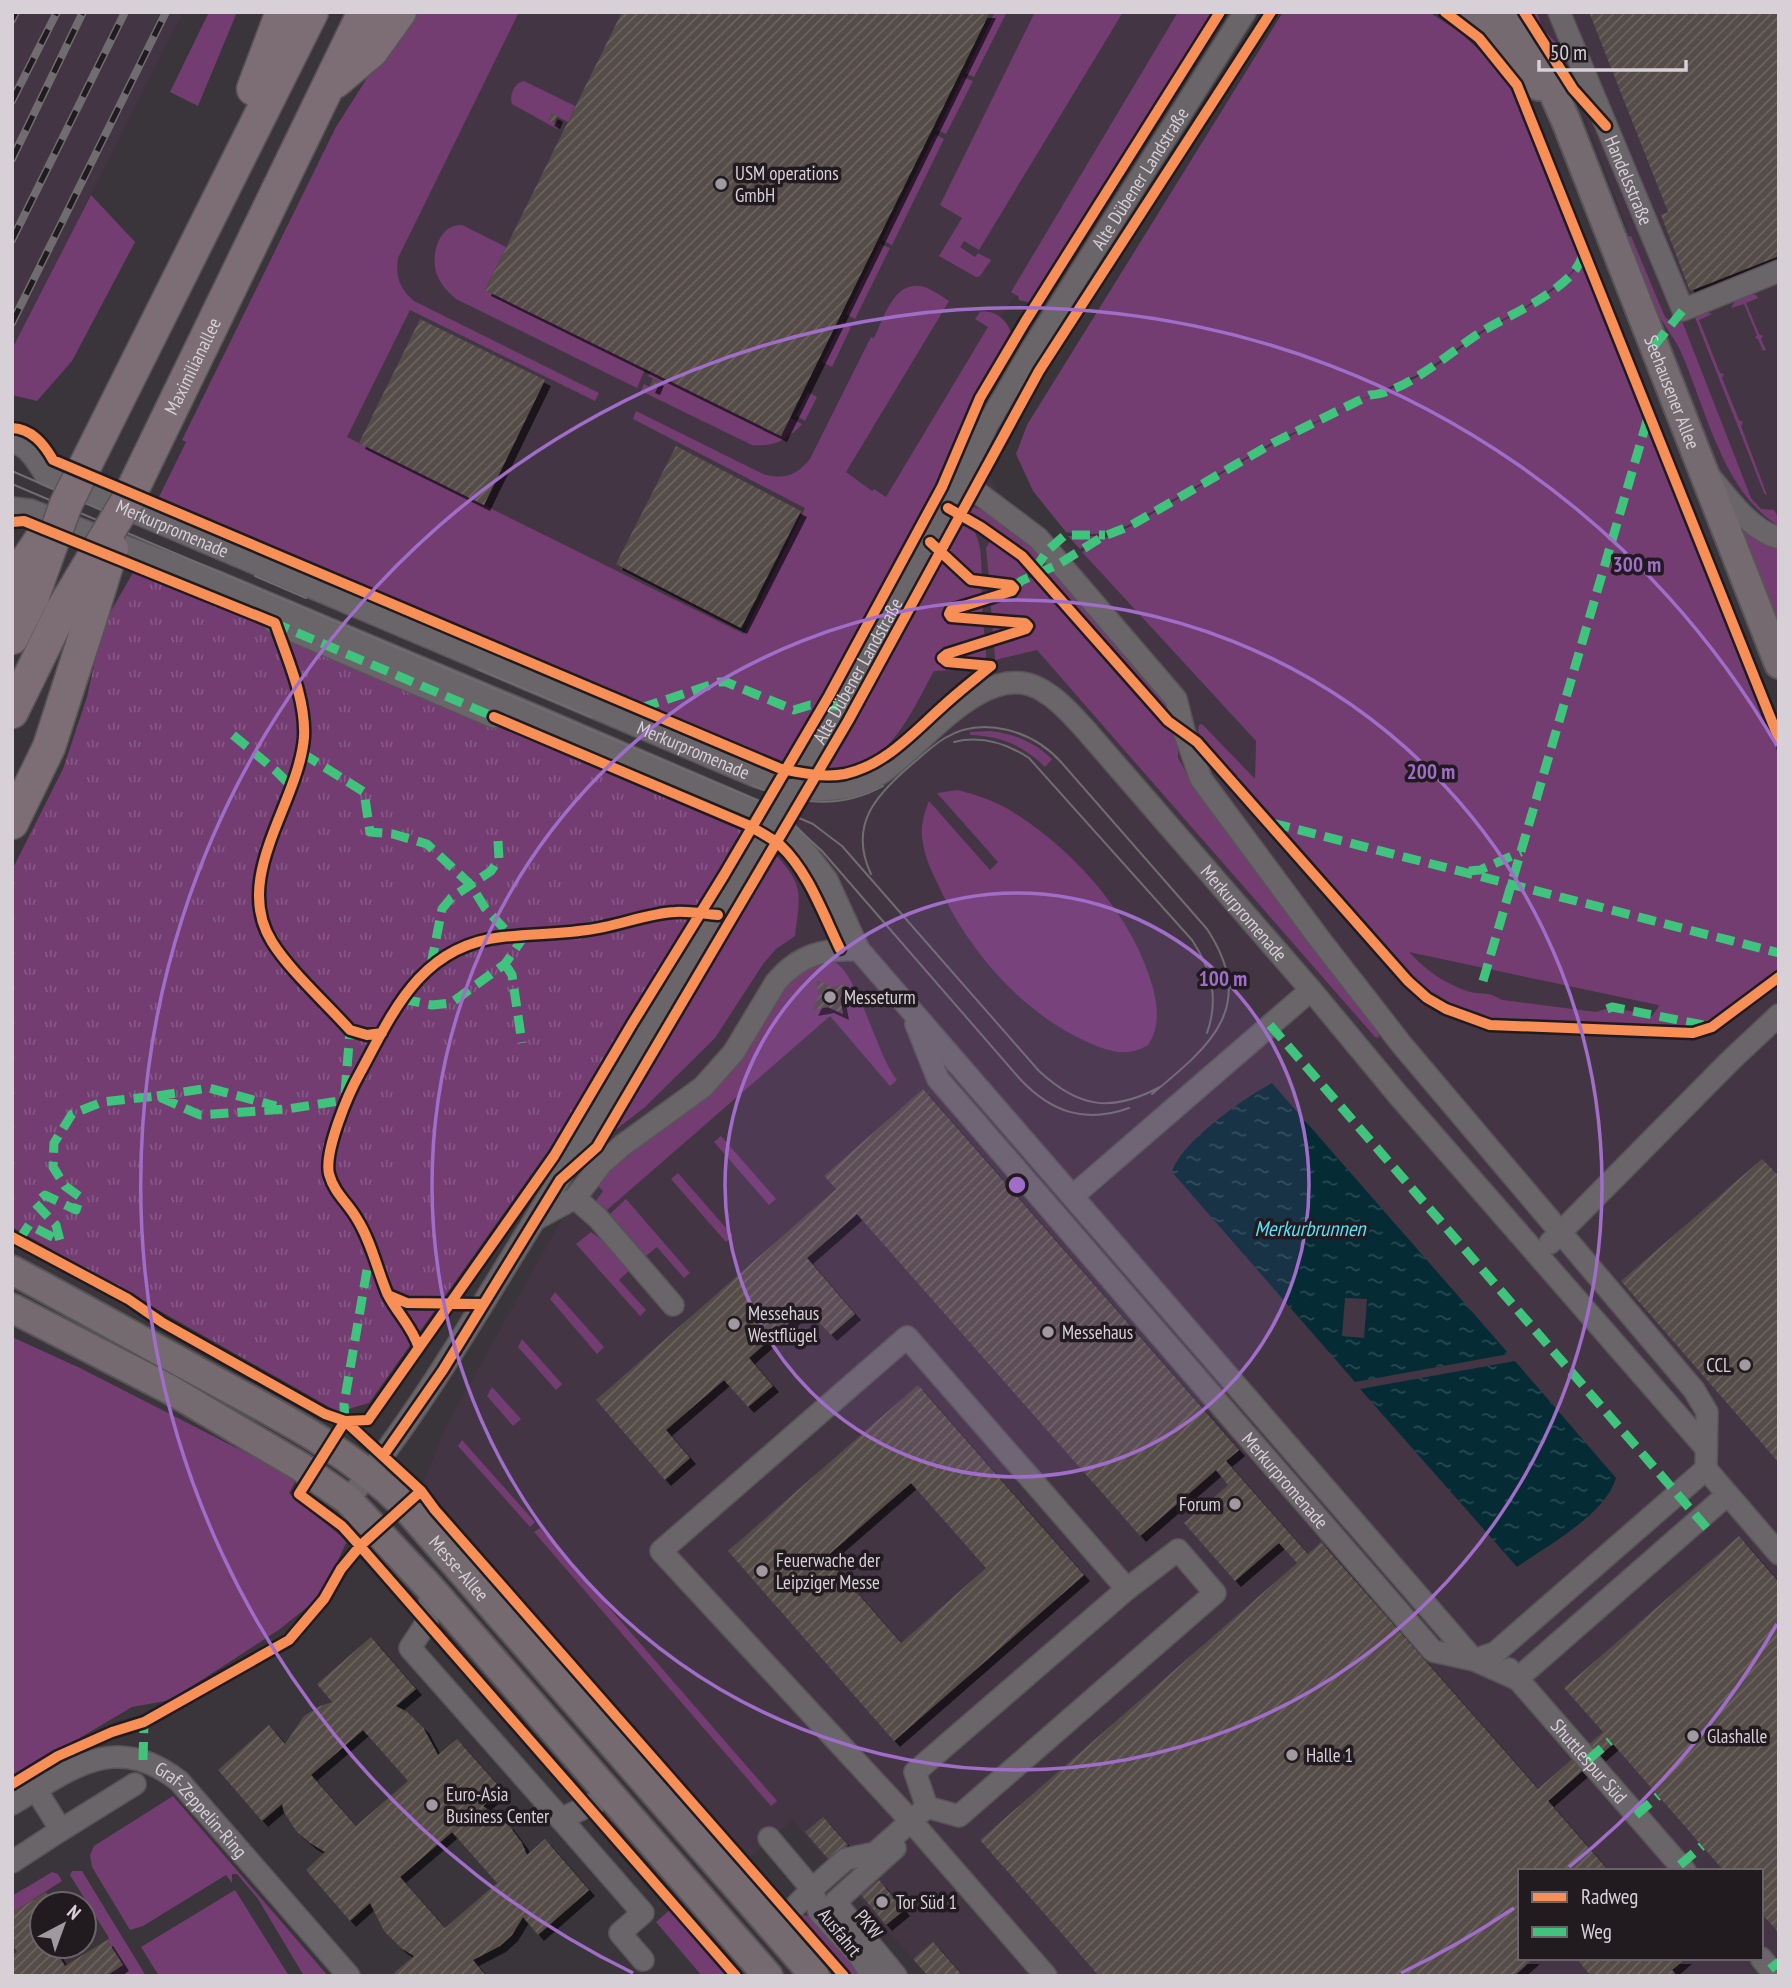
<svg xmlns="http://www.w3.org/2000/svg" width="1791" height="1988" viewBox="0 0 1791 1988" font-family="'PT Sans Narrow',sans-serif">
<defs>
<pattern id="park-tufts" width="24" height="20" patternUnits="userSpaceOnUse" patternTransform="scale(1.75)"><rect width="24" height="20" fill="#733d72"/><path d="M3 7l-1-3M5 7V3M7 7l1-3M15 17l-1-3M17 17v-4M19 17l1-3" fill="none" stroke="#865885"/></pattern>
<pattern id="water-ripples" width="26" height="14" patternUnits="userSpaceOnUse" patternTransform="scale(1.75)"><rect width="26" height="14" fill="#052c34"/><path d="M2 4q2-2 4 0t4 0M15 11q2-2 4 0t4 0" fill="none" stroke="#294a51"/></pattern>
<pattern id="building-hatch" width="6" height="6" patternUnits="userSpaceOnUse" patternTransform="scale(1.75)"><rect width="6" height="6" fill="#544b47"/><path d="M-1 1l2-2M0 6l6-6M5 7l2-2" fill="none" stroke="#6c6461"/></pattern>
<filter id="shadow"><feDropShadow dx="6" dy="6" stdDeviation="0" flood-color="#0009"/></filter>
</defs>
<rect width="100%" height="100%" fill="#3a353a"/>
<path fill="#443544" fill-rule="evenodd" d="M12,12H183L12,349Z
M463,12H1198L1018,296L1012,299L1001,317L1000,325L793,706L241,464Z
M1537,12H1779V626L1731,508L1559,46L1542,28Z
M988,471L997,491L1057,540L1082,552L1256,741L1255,780L1718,1018L1768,979L1779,990V1976H927L792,1820L750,1857L423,1484L445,1428L609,1135L850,725ZM1520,1871H1761V1958H1520Z"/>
<path fill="#733d72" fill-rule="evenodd" d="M209,12H237L198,106L170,92Z
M409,12H519L398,258C395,278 400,288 414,301L599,393L595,401L410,310L347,437L744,634L805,508L633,419L636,411L763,474C784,480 796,476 810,459L871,337L874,338C883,320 893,283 919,286C928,286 941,296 949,301L846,472L872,491L874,489L886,497L988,327L975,319L980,312C995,309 1009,321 1012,336L976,396L945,474L816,709L784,764L159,497L186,442L182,440L336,127Z
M995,12H1007L974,77L965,73Z
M1035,12H1123L979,250L964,241L960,247L975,257L978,253L991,260L980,276L976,277L939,256L962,218L940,205Z
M1178,12H1216L1031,303L1019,300L1018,296L1011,292Z
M1283,12H1429L1461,33L1499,69L1516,97L1582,255L1571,273L1560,283L1521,310L1483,330L1424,372L1360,400C1381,393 1403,385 1423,374C1445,362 1464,344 1485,331C1522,309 1557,295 1584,259L1779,756V971L1708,1026L1677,1028L1492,1020L1448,1005L1429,993L1412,977L1198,732L1199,725L1202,724L1255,779L1256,741L1082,552L1104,538L1129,527L1264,449L1357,402L1270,444L1129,525C1104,535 1092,536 1066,532L1033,491L1016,454L1027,425ZM1409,952L1658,1005L1659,1006L1652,1016L1612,1007L1596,1012L1502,1000C1488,991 1484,995 1470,992C1447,985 1425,970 1409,952Z
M1527,12H1537L1542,28L1559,46L1574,85Z
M963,77L973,81L946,134L937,130Z
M524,81L575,106L568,122L552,114L549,120L559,125L557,129L512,104C509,95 514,83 524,81Z
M935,134L944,139L892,245L882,240Z
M91,195L135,242L72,361L37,401L12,395V349Z
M462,225L506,247L485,290L645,369L637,388L456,299C448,292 440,284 436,272C431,254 439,224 462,225Z
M1631,236L1665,317L1674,324L1682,321L1751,498L1761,509L1774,510L1779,518V526C1723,493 1706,409 1681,352C1674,337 1664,325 1656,311C1643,289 1636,261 1626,237Z
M880,244L890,248L855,319L846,314Z
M1749,294L1756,295L1758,298L1746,303L1759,334L1763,336L1761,339L1766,350L1763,351L1758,339L1755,338L1757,335L1744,304L1731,308L1735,301Z
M1706,311L1712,314L1699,320L1720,373L1724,374L1722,378L1739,420L1743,422L1741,426L1767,495L1764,493L1694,315Z
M842,322L851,327L832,367L822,362Z
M651,372L781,436L790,418L802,424C788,440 773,447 752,445L641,391L644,384L654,389L658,381L648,376Z
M808,392L817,397L805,421L796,416Z
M974,507L988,513L1043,555L1038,563L1018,545L970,514L968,509Z
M1731,508L1779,546V626Z
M961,524C983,525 981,561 982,578H971L946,551Z
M1068,536H1103L1080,549Z
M992,538L1019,559L1033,573L1013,583L989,579L986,548Z
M943,556L970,582L981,583L982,597L951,607L946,614L951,620L983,622L985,639L945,652L938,659L946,664L978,669L934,671C909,716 886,776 824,769Z
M1055,567L1172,701L1177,723L1045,572Z
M1035,575L1178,739V758L1189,777L1378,1033L1379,1038L1375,1037L1037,650L995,660L994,642L1026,632L1032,626L1025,620L992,617L990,601L1013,594L1022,582Z
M982,603L983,616L960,614V611Z
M992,623L1019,625L1020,629L993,636Z
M986,643V662L951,659V656Z
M990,731C1015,734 1034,742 1052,759L1045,767C1023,745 1000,736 970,735V732Z
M958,790C976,795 992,800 1008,809C1072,847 1133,915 1153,988C1158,1008 1160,1027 1148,1045C1126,1059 1105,1050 1083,1040C1022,1011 974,956 944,897C935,878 924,859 922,837C921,824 924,813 929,801L990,870L998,862L937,793Z
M774,853C805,886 800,893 795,936L776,949L763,964L715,1038L645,1107L609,1135Z
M834,962C857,971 877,1056 897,1080L890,1086L830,1016L607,1210L596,1201L603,1191L597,1185C639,1138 700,1114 739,1063C770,1023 774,967 834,962Z
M721,1136L776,1199L769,1205L714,1142Z
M678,1173L733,1236L726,1242L671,1179Z
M626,1199L690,1273L684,1278L657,1247L646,1256L610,1214Z
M591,1232L602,1240L630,1270L619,1280L646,1310L640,1316L576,1244Z
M555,1292L604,1347L597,1354L550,1299Z
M12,1337L80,1368L297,1479L289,1493L347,1541L321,1596L280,1629L171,1700L132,1707L12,1778Z
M522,1339L562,1384L556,1390L518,1347Z
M492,1387L521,1419L513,1426L487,1396Z
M462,1440L535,1522L530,1527L458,1446Z
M540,1528L777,1801L771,1806L534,1532Z
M173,1796L328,1976H304L258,1899L237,1874H232V1883L226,1875L143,1926L130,1930L92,1867L90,1855L94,1846Z
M72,1871H82L146,1976H106L123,1965L107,1940L109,1938L70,1875Z
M52,1872L58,1874L62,1881L12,1913V1896Z
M235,1890L289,1976H159L141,1947Z
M673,1907L732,1976H702L656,1922Z
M804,1915L814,1917L863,1976H853L801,1917Z"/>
<path fill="url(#park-tufts)" d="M134,571L744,831L560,1134L369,1403L338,1412L12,1227V870L63,769L87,697L103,625Z"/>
<path fill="url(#water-ripples)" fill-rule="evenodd" d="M1272,1083L1509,1354L1355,1382L1172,1172C1181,1142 1244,1098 1272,1083ZM1345,1298L1367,1299L1364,1338L1342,1336Z
M1515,1361L1616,1478C1605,1515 1548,1545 1517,1567L1360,1389Z"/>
<path fill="url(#building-hatch)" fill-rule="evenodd" filter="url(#shadow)" d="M622,12H990L781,436L485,290Z
M1589,12H1779V256L1690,291L1661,215L1668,212Z
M552,113L557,116L554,123L548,120Z
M420,319L545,380L484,505L359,443Z
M653,378L658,380L654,389L649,387Z
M676,446L801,511L741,628L616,564Z
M816,980L832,987L847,984L840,998L843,1014L828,1007L812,1010L819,996Z
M923,1089L1239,1450L1226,1461L1308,1554L1321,1542L1538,1789L1603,1732L1564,1688L1739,1536L1777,1580L1779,1579V1933L1761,1913V1871H1724L1613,1744L1548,1801L1609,1871H1520V1958H1534L1514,1976H1099L980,1840L1297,1563L1279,1543L1235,1581L1184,1523L1228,1485L1216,1470L1140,1536L857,1214L807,1258L855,1314L831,1335L806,1308L749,1358L773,1386L748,1407L724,1380L666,1430L690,1458L665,1480L596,1400L836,1189L824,1176Z
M1762,1159L1779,1176V1463L1621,1281Z
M918,1385L1084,1575L894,1741L728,1551ZM911,1483L986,1568L901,1643L826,1557Z
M371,1637L416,1689L396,1706L407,1712L423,1727L438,1755L457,1739L502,1790L483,1806L508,1824L522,1843L527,1855L545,1839L589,1890L538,1935L523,1917L512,1935L500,1946L473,1960L486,1976H397L394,1973L414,1956L401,1948L384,1931L370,1903L350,1921L306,1870L325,1852L310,1843L296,1831L284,1812L282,1804L262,1821L218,1770L269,1725L285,1744L304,1716L320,1706L332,1702L317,1684ZM363,1730L408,1781L356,1826L311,1775ZM452,1832L497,1883L445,1928L400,1877Z
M823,1817L848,1845L830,1861L805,1832Z
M879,1880L904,1910L886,1925L861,1895Z
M46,1892L53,1904H42V1946H53L65,1966L107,1940L123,1965L106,1976H12V1955L17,1952L12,1943V1913Z
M933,1942L963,1976H928L913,1959Z
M1576,1958H1686L1672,1970L1677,1976H1591Z"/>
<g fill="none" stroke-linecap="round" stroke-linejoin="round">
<defs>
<g id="minor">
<path id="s1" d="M1559,12L1683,310L1779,271"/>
<path id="s2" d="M12,442C28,445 37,461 45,474L755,776C791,787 829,797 865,782C882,775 895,762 908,751C940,723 993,663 1040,689C1058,699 1070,713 1084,728L1311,990L1399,1096L1706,1448"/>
<path d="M1711,478C1729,499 1750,530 1779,538"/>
<path d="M962,481L1038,538L1176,699L1184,731L1201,779L1318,937L1402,1045L1694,1390L1707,1412L1706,1469"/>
<path d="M12,508L30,510L220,583L534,715L756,811L787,832L808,855L827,880L859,950L911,1010L1474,1660L1517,1679"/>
<path d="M275,623L494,717"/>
<path id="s3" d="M805,765L948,508L988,424L1032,349L1245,12"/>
<path id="s4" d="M916,1024L938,1079L1433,1651L1474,1660L1495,1653L1706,1469"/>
<path d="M1074,1195L1311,990"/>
<path d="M575,1198L598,1218L673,1305"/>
<path d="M538,1218L575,1198L602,1163L623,1145L703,1087L734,1052L776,982C799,955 824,948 859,950"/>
<path d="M1550,1243L1730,1061L1779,1015"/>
<path d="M1706,1469L1779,1554"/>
<path d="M348,1500C412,1422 463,1336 516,1250C597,1119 675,987 753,854"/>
<path d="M431,1589L427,1622L410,1648L561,1819L611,1795"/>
<path id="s5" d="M1509,1669L1685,1871"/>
<path d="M1517,1679L1727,1495"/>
<path id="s6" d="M12,1804C71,1769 115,1731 179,1781L349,1976"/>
<path d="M927,1807L915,1772L1127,1589"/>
<path d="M561,1819L643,1913L620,1933L643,1960"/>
<path d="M61,1830L135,1784"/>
<path d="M895,1848L835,1902L896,1976"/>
<path d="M12,1862L61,1830L36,1790"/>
<path d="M768,1921L789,1913L812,1889L769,1838"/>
<path d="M1761,1958L1776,1976"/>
<path d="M872,1976L860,1957L819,1912L812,1889L846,1859L875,1853L927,1807L959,1816L1215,1593L1178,1550L1127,1589L907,1337L661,1551L911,1821L1046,1976"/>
</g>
<g id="major">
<path d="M1469,12L1495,33L1539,86"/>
<path id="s7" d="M1507,12L1529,38L1566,121L1779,664"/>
<path id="s8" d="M12,1270C74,1303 134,1337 195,1370C269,1411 344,1446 405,1506L815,1976"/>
<path d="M12,1308L169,1389L301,1467L348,1500L431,1589L768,1976"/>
</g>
<g id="highway">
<path d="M335,82L372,51L400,12"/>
<path d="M253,89L282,12"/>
<path d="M113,410L312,12"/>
<path id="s9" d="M127,501L364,12"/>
<path d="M12,638L33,596"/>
<path d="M12,712L63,608"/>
<path d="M12,823L49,747L90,620"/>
</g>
</defs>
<use href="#minor" stroke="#585458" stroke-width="24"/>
<use href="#major" stroke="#585458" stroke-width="32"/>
<use href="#highway" stroke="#585458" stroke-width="35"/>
<use href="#minor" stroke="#696569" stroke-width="21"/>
<use href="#major" stroke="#756a6f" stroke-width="28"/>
<use href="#highway" stroke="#7d6d74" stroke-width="32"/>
<path stroke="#706d70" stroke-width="2" d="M12,471L133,524
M12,484L813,824L842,846L1039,1071C1079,1108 1111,1113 1160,1087
M255,576L306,598
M478,669L591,717
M954,742C982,735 1006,743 1029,758L1192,940C1212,970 1219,999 1207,1033
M752,785C794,804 840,810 883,786
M786,818L822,851L1020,1079C1051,1112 1085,1124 1129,1108
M871,874C848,825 876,795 911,765C922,756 933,745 945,738C983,715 1033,731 1061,762L1207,929C1258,1007 1211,1045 1152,1094"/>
<defs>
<path id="rail" d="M12,20L16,12
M12,101L57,12
M12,159L83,12
M12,240L125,12
M12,323L166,12"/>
</defs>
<use href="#rail" stroke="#706d70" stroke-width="8"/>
<use href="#rail" stroke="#211b20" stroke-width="5" stroke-dasharray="16" stroke-linecap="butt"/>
<defs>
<path id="minor-bridge" d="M753,854L805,765"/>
<path id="highway-bridge" d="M12,582L41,539
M33,596L66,504L113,410
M63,608L127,501
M90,620L112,549"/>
</defs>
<use href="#minor-bridge" stroke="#585458" stroke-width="24" stroke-linecap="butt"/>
<use href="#highway-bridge" stroke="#585458" stroke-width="35" stroke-linecap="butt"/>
<use href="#minor-bridge" stroke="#696569" stroke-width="21"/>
<use href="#highway-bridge" stroke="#7d6d74" stroke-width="32"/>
<path stroke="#40c37c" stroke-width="9" stroke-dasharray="18 9" stroke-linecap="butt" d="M1654,346L1683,310
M1034,570L1048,550L1065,535H1105
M1014,588L1021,581L1059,564L1102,537L1130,526L1273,443L1370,395C1407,393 1454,348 1486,329C1514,313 1545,300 1568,278C1576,270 1583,260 1583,250
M272,622L497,718
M641,708L719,682H726L794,710L810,705L840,706
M233,735L276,771L293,788
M302,753L364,792L370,832L393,834L427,844L471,885L485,908L511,936
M1272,823L1779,953
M1469,871L1480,870L1521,852
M505,964L512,975L522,1043
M431,965L442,909L451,898L491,871L499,859L498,841
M1483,981L1649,414
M402,999L432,1005L451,1003L505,964L525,935
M1607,1009L1612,1007L1703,1025
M1270,1025L1712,1534
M345,1093L350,1030
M157,1096L209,1088L276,1106
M19,1240L29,1225L60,1241L56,1225L35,1203L45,1195L76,1210L80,1197L65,1186L53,1167L54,1143L72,1114L102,1102L157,1096L200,1115L287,1109L345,1100
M345,1421L344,1404L368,1264L374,1257
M143,1760L144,1722
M1588,1760L1610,1741
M1636,1815L1658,1796
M1680,1865L1702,1846
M1770,1969L1779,1962"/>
<defs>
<path id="cycleway" d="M1445,12L1479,38L1517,85L1779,739
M1524,12L1573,89L1606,126
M12,428C32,429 44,444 53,460L781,769C802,773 823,778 845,774C885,765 912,734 941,708C957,693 974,680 991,666
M948,508L981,527L1022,556L1168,721L1197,742L1408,981L1427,998L1446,1009L1490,1025L1693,1033L1712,1027L1779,977
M12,522L24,521L275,623C287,658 306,699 304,737C299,803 231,877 272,942C290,971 326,1003 350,1030L367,1035L382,1033
M930,542L971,580L1011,585L1014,588L1012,591L951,610L949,614L951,617L1025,623L1028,626L1026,629L947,654L942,658L947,662L991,666
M494,717L748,825C758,831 770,837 780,845C808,871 823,914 840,949
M12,1237L128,1299L163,1323L325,1414L345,1421L368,1420L554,1156L632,1024L724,875L829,696L942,487L980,398L1025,322L1220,12
M388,1295L407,1303L483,1304
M419,1348C412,1326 396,1312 387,1293C377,1269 371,1241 357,1219C348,1203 334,1193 329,1174C324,1151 348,1094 360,1073C394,1010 421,946 502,937C530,934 558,934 587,930C615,927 648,913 675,912C689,911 704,914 718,915
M345,1421L421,1491L435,1510L844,1976
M345,1421L299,1494L342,1526L360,1546L736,1976
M383,1456L443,1370L560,1180L597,1147L848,721L1039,371L1271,12
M12,1784L58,1756L112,1732L144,1722L289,1640L324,1599L341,1569L360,1546L421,1491"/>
</defs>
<use href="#cycleway" stroke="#211b20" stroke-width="15"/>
<use href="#cycleway" stroke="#f78f57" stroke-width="10"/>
</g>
<circle cx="1017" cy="1185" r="292" fill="#a06ec9" fill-opacity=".12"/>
<g fill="none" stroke="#a06ec9" stroke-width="3.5">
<circle cx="1017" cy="1185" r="292"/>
<circle cx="1017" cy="1185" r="585"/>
<path d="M1777 1624A877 877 0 0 1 1569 1867M1514 1908A877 877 0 0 1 1401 1973M633 1973A877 877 0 1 1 1777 746"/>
</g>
<g fill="#a09aa0" stroke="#211b20" stroke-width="2.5">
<circle cx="721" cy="184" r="7"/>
<circle cx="830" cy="997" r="7"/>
<circle cx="734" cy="1324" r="7"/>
<circle cx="1048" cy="1332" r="7"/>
<circle cx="1745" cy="1365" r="7"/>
<circle cx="1235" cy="1504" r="7"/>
<circle cx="762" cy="1571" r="7"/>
<circle cx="1693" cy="1736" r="7"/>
<circle cx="1292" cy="1755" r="7"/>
<circle cx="432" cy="1805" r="7"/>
<circle cx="882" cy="1902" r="7"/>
</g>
<g text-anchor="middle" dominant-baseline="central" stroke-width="7" stroke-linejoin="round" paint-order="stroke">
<g font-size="19" fill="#d7d0d7" stroke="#211b20" text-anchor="start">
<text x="735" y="173">USM operations<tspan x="735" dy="22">GmbH</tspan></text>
<text x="844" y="997">Messeturm</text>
<text x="748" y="1313">Messehaus<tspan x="748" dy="22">Westflügel</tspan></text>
<text x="1062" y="1332">Messehaus</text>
<text x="1731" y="1365" text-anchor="end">CCL</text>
<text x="1221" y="1504" text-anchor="end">Forum</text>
<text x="776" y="1560">Feuerwache der<tspan x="776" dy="22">Leipziger Messe</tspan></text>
<text x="1707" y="1736">Glashalle</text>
<text x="1306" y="1755">Halle 1</text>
<text x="446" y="1794">Euro-Asia<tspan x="446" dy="22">Business Center</tspan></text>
<text x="896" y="1902">Tor Süd 1</text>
</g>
<g font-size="19" fill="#d7d0d7" stroke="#211b20">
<text stroke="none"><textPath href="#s3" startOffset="676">Alte Dübener Landstraße</textPath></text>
<text stroke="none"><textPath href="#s1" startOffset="182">Handelsstraße</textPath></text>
<text stroke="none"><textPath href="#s9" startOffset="150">Maximilianallee</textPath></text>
<text stroke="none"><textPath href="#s7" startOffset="416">Seehausener Allee</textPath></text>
<text stroke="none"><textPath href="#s2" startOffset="186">Merkurpromenade</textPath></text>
<text stroke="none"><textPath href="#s3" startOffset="108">Alte Dübener Landstraße</textPath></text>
<text stroke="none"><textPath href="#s2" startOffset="752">Merkurpromenade</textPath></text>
<text stroke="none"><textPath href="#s2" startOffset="1444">Merkurpromenade</textPath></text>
<text stroke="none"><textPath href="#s4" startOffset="590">Merkurpromenade</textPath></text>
<text stroke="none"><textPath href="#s8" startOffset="542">Messe-Allee</textPath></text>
<text stroke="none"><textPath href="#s5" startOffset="122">Shuttlespur Süd</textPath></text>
<text stroke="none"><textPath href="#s6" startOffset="220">Graf-Zeppelin-Ring</textPath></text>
<text transform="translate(869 1924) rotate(50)">PKW</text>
<text transform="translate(840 1932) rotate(51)">Ausfahrt</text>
</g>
<g font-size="21" font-style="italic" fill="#59e0f9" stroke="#211b20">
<text x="1310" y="1228">Merkurbrunnen</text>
</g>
</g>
<circle cx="1017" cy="1185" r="10" fill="#a06ec9" stroke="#211b20" stroke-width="3.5"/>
<g font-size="21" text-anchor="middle" font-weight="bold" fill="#a06ec9" stroke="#211b20" stroke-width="7" stroke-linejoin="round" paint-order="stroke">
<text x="1637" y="572">300 m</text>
<text x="1431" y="779">200 m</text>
<text x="1223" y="986">100 m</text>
</g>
<rect width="1791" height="1988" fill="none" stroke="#d7d0d7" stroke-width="28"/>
<rect x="1518" y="1869" width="245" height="91" fill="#211b20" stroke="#6a6369" stroke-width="2"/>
<rect x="1532" y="1892" width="35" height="10" fill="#f78f57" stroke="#6a6369" stroke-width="2"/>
<text x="1581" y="1904" font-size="21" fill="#d7d0d7">Radweg</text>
<rect x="1532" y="1927" width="35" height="10" fill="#40c37c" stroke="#6a6369" stroke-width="2"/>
<text x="1581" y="1939" font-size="21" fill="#d7d0d7">Weg</text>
<g transform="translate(63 1925) rotate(41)"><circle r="33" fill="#211b20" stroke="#6a6369" stroke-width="2"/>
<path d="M0-5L12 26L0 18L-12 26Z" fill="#a09aa0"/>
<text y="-10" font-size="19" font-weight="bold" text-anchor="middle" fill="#d7d0d7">N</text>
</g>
<path d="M1539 60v10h147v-10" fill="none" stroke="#d7d0d7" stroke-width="3.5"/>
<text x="1550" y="60" font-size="21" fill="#d7d0d7" stroke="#211b20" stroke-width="5" paint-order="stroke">50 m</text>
</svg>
